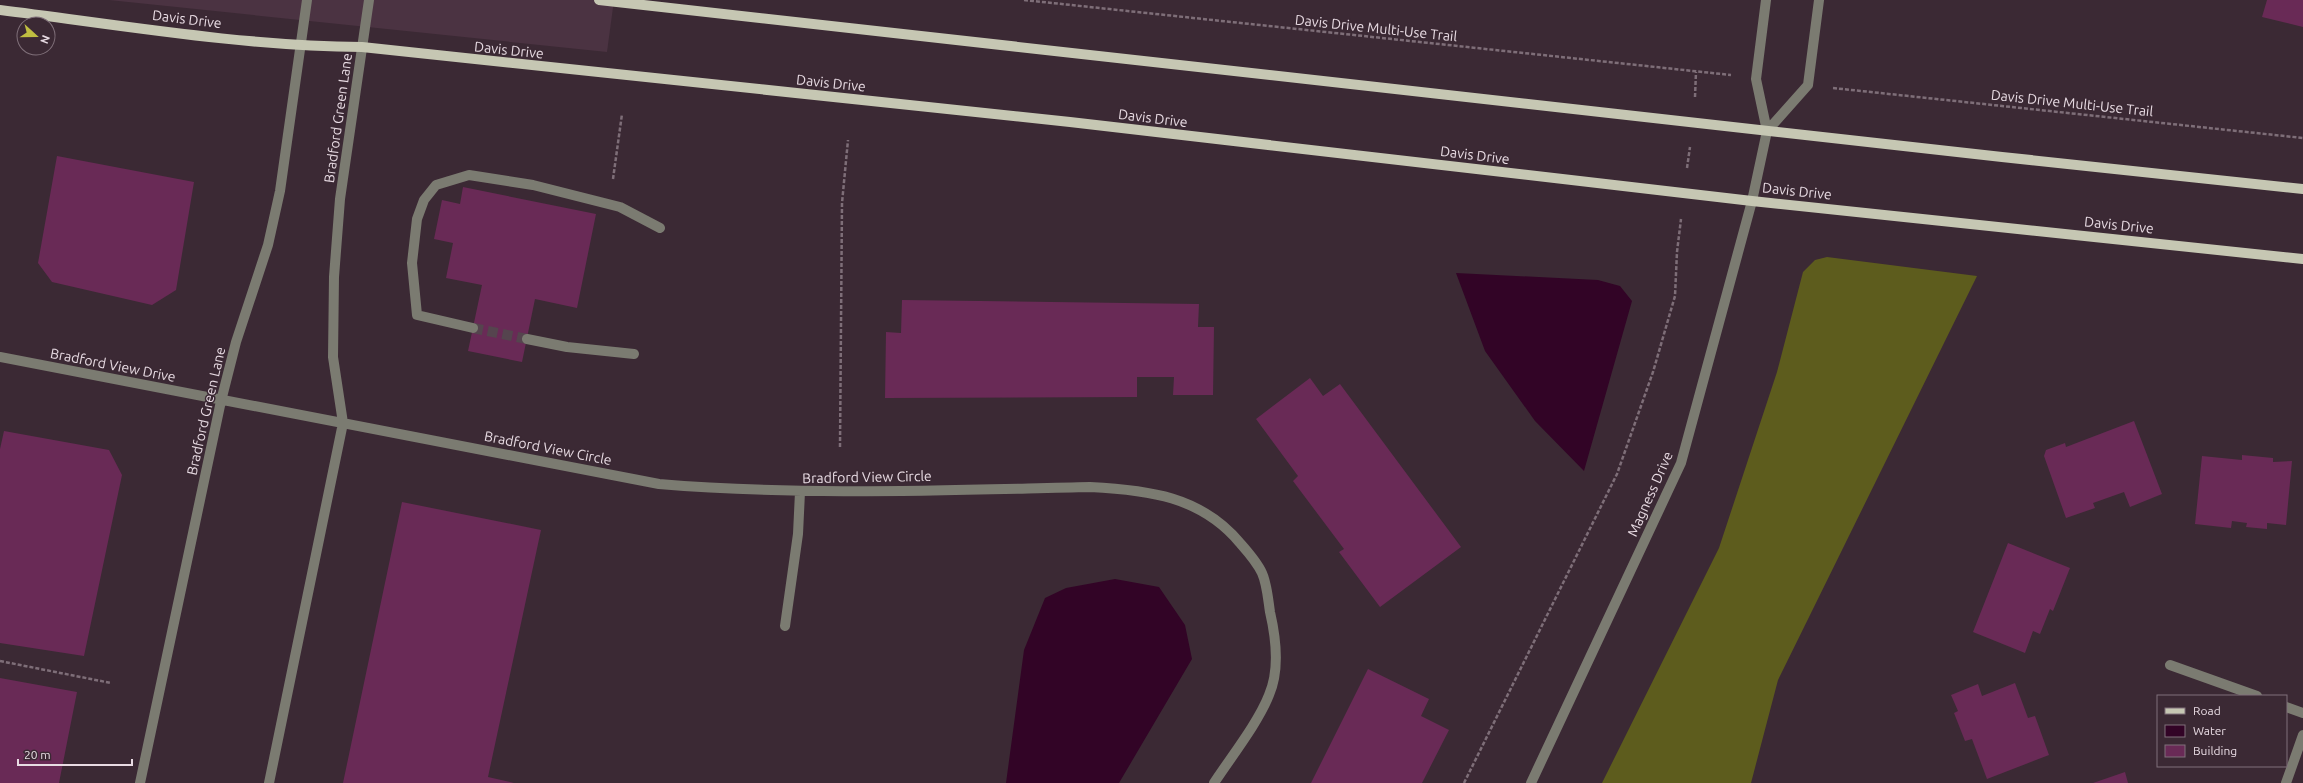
<svg xmlns="http://www.w3.org/2000/svg" width="2303" height="783" viewBox="0 0 2303 783" font-family="Ubuntu,sans-serif">
<rect width="100%" height="100%" fill="#3b2934"/>
<path fill="#4b3342" d="M109,0H614L607,52Z"/>
<path fill="#5d5c1d" d="M1827,257L1977,276L1778,680L1751,783H1602L1719,548L1777,372L1803,272L1815,260Z"/>
<path fill="#320426" d="M1456,273L1598,280L1620,286L1632,301L1584,471L1535,421L1485,351Z
M1115,579L1159,587L1185,625L1192,659L1119,783H1006L1024,650L1045,598L1066,588Z"/>
<path fill="#692a56" d="M2267,0H2303V27L2262,17Z
M57,156L194,182L176,290L152,305L52,282L38,263Z
M463,187L596,214L577,308L535,299L522,362L468,351L482,285L446,278L453,243L434,239L442,200L460,204Z
M902,300L1199,304L1198,327H1214L1213,395H1173L1174,377H1137V397L885,398L886,332L901,333Z
M1310,378L1323,396L1340,384L1461,547L1380,607L1339,552L1344,549L1293,481L1298,476L1256,419Z
M2134,421L2162,494L2130,507L2124,492L2093,503L2095,508L2066,518L2044,456L2046,450L2065,443L2066,447Z
M4,431L109,450L122,475L84,656L0,643V449Z
M2242,455L2273,458V462L2292,461L2286,525L2267,523V529L2246,527L2247,523L2232,521L2231,528L2195,524L2202,456L2242,460Z
M402,502L541,530L488,777L514,783H343Z
M2008,543L2070,568L2053,611L2050,609L2040,634L2033,631L2025,653L1973,632Z
M1368,669L1429,699L1421,716L1449,730L1422,783H1311Z
M0,678L77,692L59,783H0Z
M2015,683L2028,718L2035,716L2049,755L1987,779L1972,739L1965,741L1954,713L1958,711L1951,695L1978,684L1982,696Z
M2125,772L2128,783H2093Z"/>
<g fill="none" stroke-linecap="round" stroke-linejoin="round">
<path stroke="#55444e" stroke-width="10" stroke-dasharray="10 5" stroke-linecap="butt" d="M473,328L527,339"/>
<path stroke="#7e6e78" stroke-width="2.5" stroke-dasharray="4 2" stroke-linecap="butt" d="M1024,0L1731,75
M1833,88L2303,138
M1695,97L1696,72
M1687,168L1690,147
M613,179L622,114
M840,447L842,203L848,140
M0,661L111,683
M1464,783L1617,474L1653,372L1675,296L1677,252L1681,219"/>
<path stroke="#7b7b71" stroke-width="10" d="M1767,131L1808,85L1819,0
M473,328L417,315L412,263L417,219L424,200L436,185L469,175L533,185L620,207L660,228
M527,339L567,347L634,354
M0,357L659,484C803,496 946,490 1090,487C1148,490 1201,496 1240,543C1248,552 1257,562 1262,573C1267,584 1268,599 1270,612C1276,638 1280,670 1269,695C1258,723 1231,757 1214,783
M785,626L798,534L800,492
M2170,665L2257,696
M2286,707L2303,713
M140,783L221,401L236,342L268,245L280,191L307,0
M269,783L343,423L333,357L334,277L340,199L369,0
M1531,783L1681,463L1752,201L1767,131L1756,79L1766,0
M2286,783L2303,735"/>
<path stroke="#c6c7b3" stroke-width="10" d="M599,0L2002,157L2303,189
M0,10C120,25 241,46 362,47L1070,122L1752,201L2303,259"/>
</g>
<g text-anchor="middle" dominant-baseline="central" stroke-width="3" stroke-linejoin="round" paint-order="stroke">
<g font-size="14" fill="#e8dbe3" stroke="#3b2934">
<text transform="translate(187 19) rotate(7)">Davis Drive</text>
<text transform="translate(1376 28) rotate(6)">Davis Drive Multi-Use Trail</text>
<text transform="translate(509 50) rotate(6)">Davis Drive</text>
<text transform="translate(831 83) rotate(6)">Davis Drive</text>
<text transform="translate(2072 103) rotate(6)">Davis Drive Multi-Use Trail</text>
<text transform="translate(338 118) rotate(-82)">Bradford Green Lane</text>
<text transform="translate(1153 118) rotate(7)">Davis Drive</text>
<text transform="translate(1475 155) rotate(7)">Davis Drive</text>
<text transform="translate(1797 191) rotate(6)">Davis Drive</text>
<text transform="translate(2119 225) rotate(6)">Davis Drive</text>
<text transform="translate(113 365) rotate(11)">Bradford View Drive</text>
<text transform="translate(206 411) rotate(-77)">Bradford Green Lane</text>
<text transform="translate(548 448) rotate(11)">Bradford View Circle</text>
<text transform="translate(867 477) rotate(-1)">Bradford View Circle</text>
<text transform="translate(1650 494) rotate(-66)">Magness Drive</text>
</g>
</g>
<rect x="2157" y="695" width="130" height="72" fill="#3b2934" stroke="#80707a"/>
<rect x="2165" y="708" width="20" height="6" fill="#c6c7b3" stroke="#80707a"/>
<text x="2193" y="715" font-size="12" fill="#e8dbe3">Road</text>
<rect x="2165" y="725" width="20" height="12" fill="#320426" stroke="#80707a"/>
<text x="2193" y="735" font-size="12" fill="#e8dbe3">Water</text>
<rect x="2165" y="745" width="20" height="12" fill="#692a56" stroke="#80707a"/>
<text x="2193" y="755" font-size="12" fill="#e8dbe3">Building</text>
<g transform="translate(36 36) rotate(111)"><circle r="19" fill="#3b2934" stroke="#80707a"/>
<path d="M0-3L7 15L0 10L-7 15Z" fill="#bfbe41"/>
<text y="-6" font-size="11" font-weight="bold" text-anchor="middle" fill="#e8dbe3">N</text>
</g>
<path d="M18 759v6h114v-6" fill="none" stroke="#e8dbe3" stroke-width="2"/>
<text x="24" y="759" font-size="12" fill="#e8dbe3" stroke="#3b2934" stroke-width="3" paint-order="stroke">20 m</text>
</svg>
